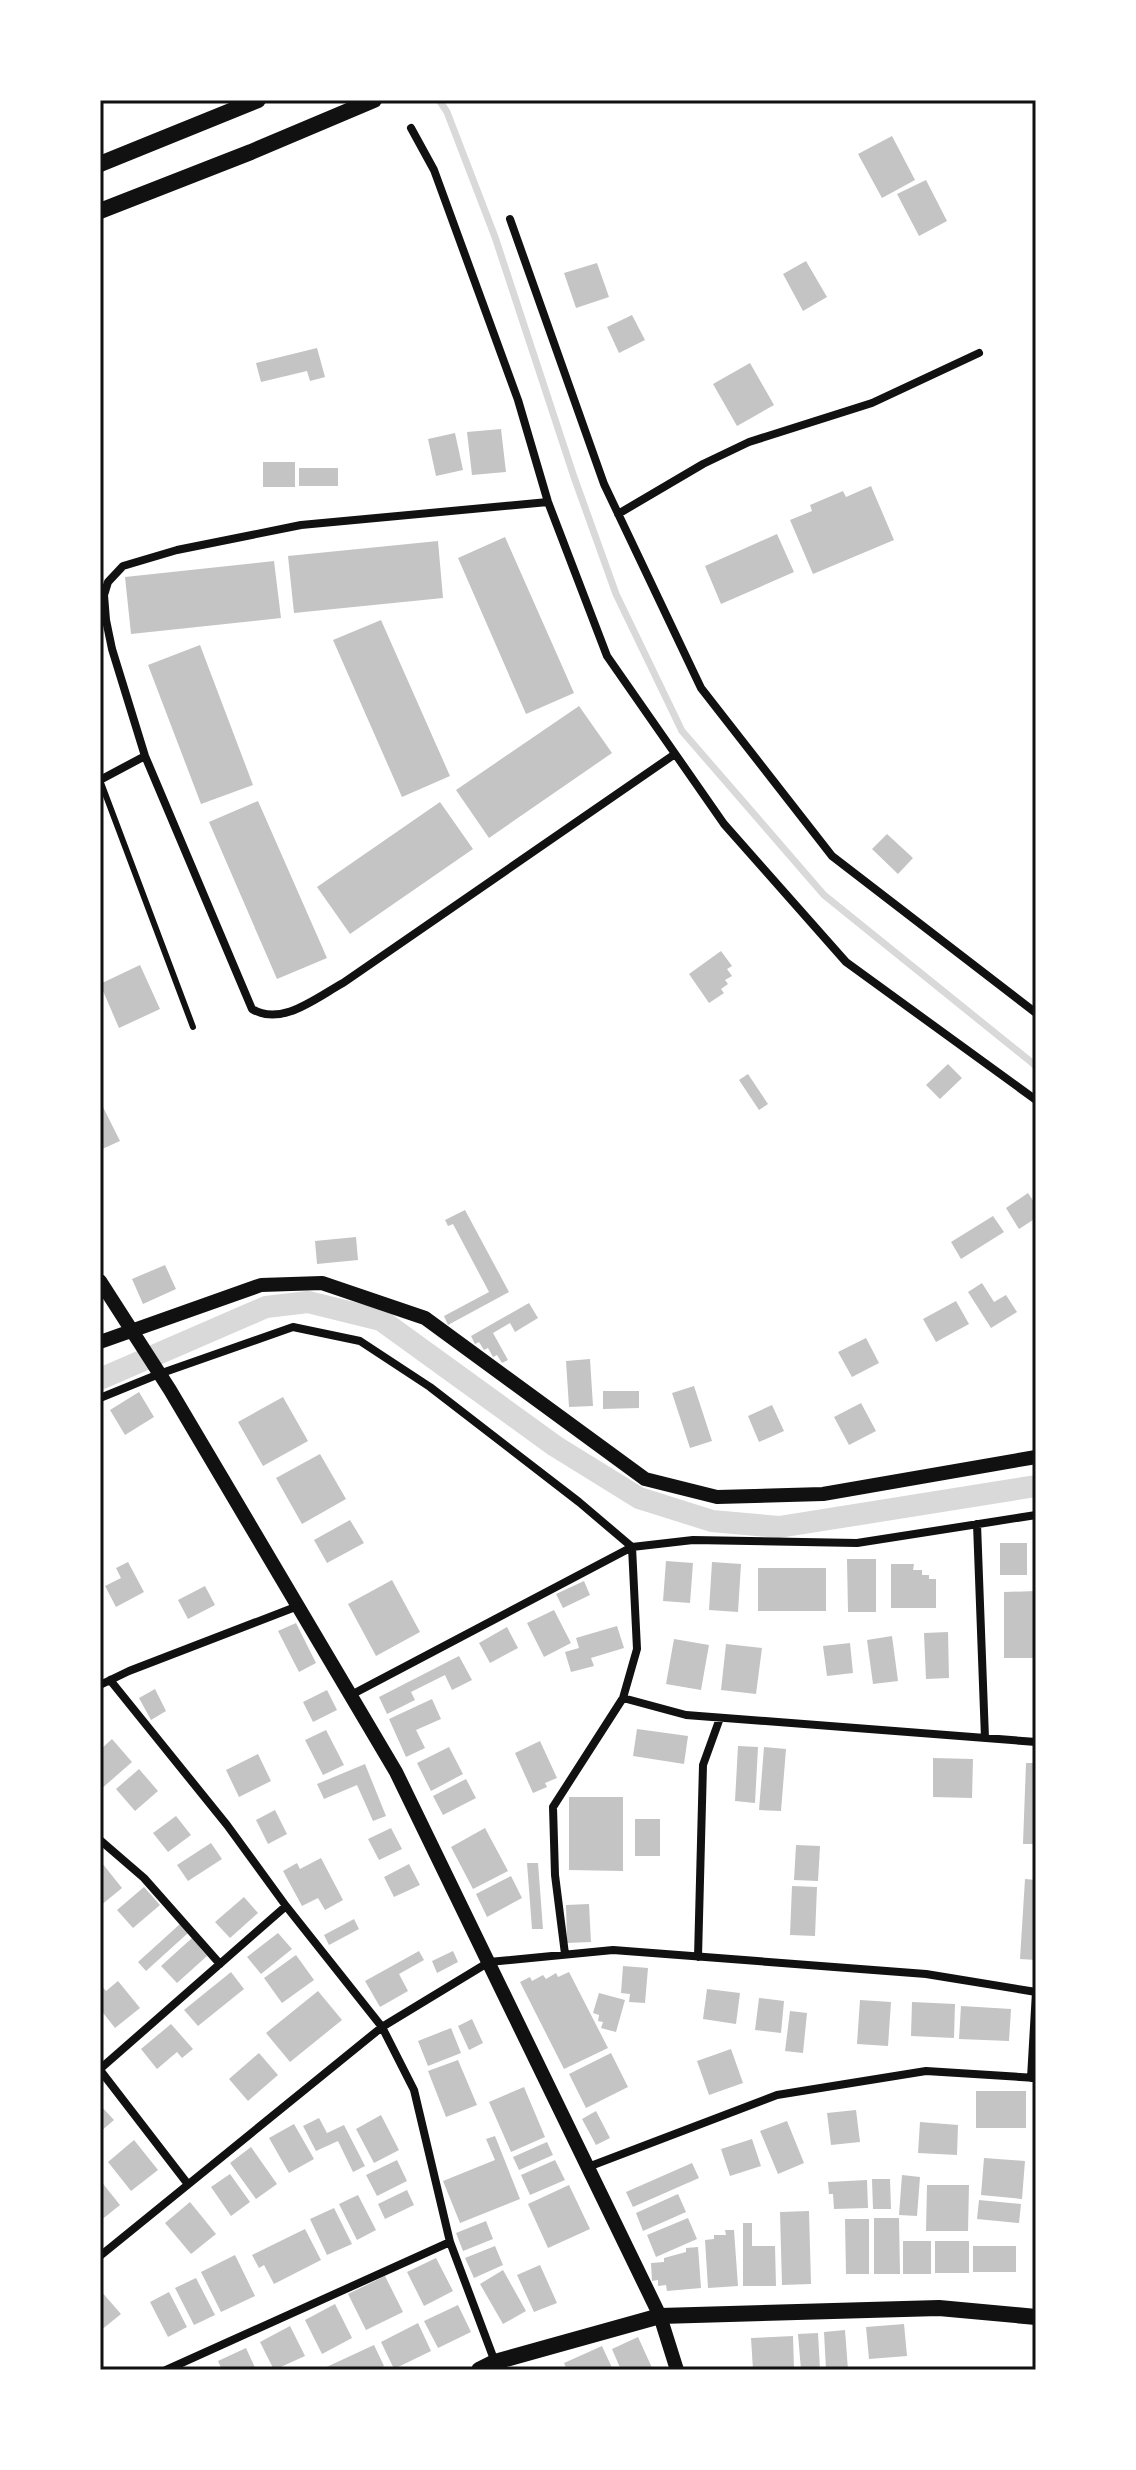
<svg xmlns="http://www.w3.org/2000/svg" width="1136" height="2470" viewBox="0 0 1136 2470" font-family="Signika,sans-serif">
<rect width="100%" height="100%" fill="#fff"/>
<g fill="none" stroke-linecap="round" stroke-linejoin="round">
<path stroke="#d9d9d9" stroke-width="7" d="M439,100L447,112L495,237L574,477L616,594L682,731L824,895L1036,1066"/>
<path stroke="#d9d9d9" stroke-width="22" d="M100,1379L266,1307L308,1302L381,1320L555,1446L639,1498L712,1521L779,1527L1036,1486"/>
</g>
<path fill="#c4c4c4" d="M892,136L915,180L882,198L858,154Z
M926,180L947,221L919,236L897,194Z
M806,261L827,297L803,311L783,274Z
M597,263L609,297L576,308L564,273Z
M632,315L645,340L619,353L607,327Z
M317,348L325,377L310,381L307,371L261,382L256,363Z
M750,363L774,405L737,426L713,384Z
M501,429L506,472L472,475L467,432Z
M455,433L463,470L436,476L428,439Z
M263,462H295V487H263Z
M299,468H338V486H299Z
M871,486L894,540L813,574L790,520L812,511L810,505L843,491L846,497Z
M777,534L794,572L721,604L705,566Z
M505,537L574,693L526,714L458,558Z
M438,541L443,598L294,613L288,556Z
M274,561L281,618L131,634L125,577Z
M381,620L450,776L402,797L333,640Z
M200,645L253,785L201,804L148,665Z
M579,706L612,753L489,838L456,790Z
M258,801L327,958L277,979L209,822Z
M440,802L473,849L350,934L317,887Z
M887,834L913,858L898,874L872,849Z
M721,951L732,966L727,969L732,976L725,980L728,984L721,989L724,993L709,1003L689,974Z
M140,965L160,1009L119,1028L100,984Z
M948,1064L962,1078L940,1099L926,1085Z
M748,1074L768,1104L759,1110L739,1080Z
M103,1107L120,1141L100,1150V1108Z
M1028,1193L1036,1205V1218L1019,1229L1006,1208Z
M465,1210L509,1292L448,1325L444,1316L489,1292L453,1224L448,1226L445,1220Z
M993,1216L1004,1232L961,1259L951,1242Z
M356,1237L358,1260L317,1264L315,1241Z
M165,1265L176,1289L143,1304L132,1279Z
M982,1283L994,1302L1006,1295L1017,1312L991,1328L968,1292Z
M956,1301L969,1324L936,1342L923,1319Z
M529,1303L538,1318L515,1332L510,1323L493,1333L508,1360L502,1363L497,1355L493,1357L488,1348L484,1350L479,1342L475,1344L471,1336Z
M866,1338L879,1363L852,1377L838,1352Z
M590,1359L593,1406L569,1407L566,1361Z
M694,1386L712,1441L690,1448L672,1393Z
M603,1391H639V1408L603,1409Z
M139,1392L154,1417L125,1435L110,1410Z
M283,1397L308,1441L263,1466L238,1422Z
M861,1403L876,1431L849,1445L834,1417Z
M772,1405L784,1431L759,1442L748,1416Z
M320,1454L346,1499L302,1524L276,1478Z
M350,1520L364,1543L327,1563L314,1540Z
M1000,1543H1027V1575H1000Z
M847,1559H876V1612H848Z
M666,1561L693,1563L690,1603L663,1601Z
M128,1562L144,1592L116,1607L105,1586L121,1578L116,1568Z
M712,1562L741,1564L738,1612L709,1610Z
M891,1564H914L913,1570H922V1575H929V1579H936V1608H891Z
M758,1568H826V1611H758Z
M392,1580L420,1632L376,1656L348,1604Z
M584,1581L590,1595L563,1608L556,1594Z
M205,1586L215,1605L188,1619L178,1600Z
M1036,1591V1658H1004V1592Z
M554,1610L571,1643L544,1657L527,1623Z
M296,1623L316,1663L299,1672L278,1631Z
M617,1626L624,1648L591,1658L594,1666L571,1672L565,1652L579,1648L576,1638Z
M507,1627L518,1648L490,1663L479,1643Z
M948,1632L949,1678L926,1679L924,1633Z
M892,1636L898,1681L873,1684L867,1640Z
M674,1639L709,1645L701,1690L666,1684Z
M850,1643L853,1673L827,1676L823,1646Z
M726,1644L762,1648L756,1694L721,1690Z
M459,1656L472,1680L452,1690L445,1675L411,1692L415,1700L387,1714L379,1697Z
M155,1689L166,1711L151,1720L139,1698Z
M327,1690L337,1710L313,1722L303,1702Z
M432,1699L441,1719L416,1730L425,1748L406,1757L389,1719Z
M637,1729L688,1736L684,1764L633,1756Z
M326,1730L344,1765L323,1775L305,1740Z
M112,1739L132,1762L100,1790V1750Z
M540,1741L557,1778L545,1783L547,1787L533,1793L515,1753Z
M738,1746L758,1747L755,1803L735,1801Z
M449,1747L463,1774L431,1791L417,1763Z
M764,1747L786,1749L781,1811L759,1810Z
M258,1754L271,1781L239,1797L226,1770Z
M933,1758L973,1759L972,1798L933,1797Z
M1026,1763H1036V1844H1023Z
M365,1764L386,1816L373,1821L357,1785L324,1799L317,1784Z
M139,1769L158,1791L135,1811L116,1789Z
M466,1779L476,1798L443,1815L433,1796Z
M569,1797H623V1871L569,1870Z
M275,1810L287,1834L268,1844L256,1820Z
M176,1816L191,1835L168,1852L153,1833Z
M635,1819H660V1856H635Z
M391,1828L402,1849L379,1860L368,1839Z
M485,1828L508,1871L473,1889L451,1847Z
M211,1843L222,1859L188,1881L177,1865Z
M796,1845L820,1846L818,1881L794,1880Z
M321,1858L343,1900L325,1910L318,1898L302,1906L283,1871L297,1863L300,1869Z
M102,1863L122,1888L100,1906V1864Z
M527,1863H538L543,1929H532Z
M409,1864L420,1885L394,1897L384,1877Z
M511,1876L522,1898L487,1917L476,1894Z
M1025,1879L1036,1880V1960L1020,1959Z
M792,1886L817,1887L815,1936L790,1935Z
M144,1887L160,1905L133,1928L117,1910Z
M244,1897L258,1913L230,1938L215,1922Z
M589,1904L591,1942L567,1943L566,1905Z
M354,1919L359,1929L329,1945L324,1935Z
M180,1924L188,1933L146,1971L138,1962Z
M278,1933L292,1949L261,1974L247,1957Z
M192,1938L207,1956L177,1983L161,1966Z
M419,1951L424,1960L399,1974L408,1991L380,2007L365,1981Z
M453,1951L458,1962L437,1973L432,1961Z
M296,1955L314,1980L282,2003L264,1978Z
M623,1966L648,1968L645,2003L629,2002L630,1994L621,1993Z
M231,1972L244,1989L198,2026L184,2010Z
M569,1972L608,2048L564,2069L520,1982L530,1977L532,1981L543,1975L546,1979L556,1973L558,1977Z
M118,1981L140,2008L115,2028L100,2009V1984L106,1991Z
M707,1989L740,1993L736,2024L703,2019Z
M318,1991L342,2020L290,2062L266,2033Z
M599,1993L625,2000L616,2032L601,2028L603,2022L598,2021L599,2015L593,2013Z
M759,1998L784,2001L781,2033L755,2030Z
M860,2000L891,2002L888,2046L857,2044Z
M912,2002L955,2004L954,2038L911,2036Z
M961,2006L1011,2009L1009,2041L959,2039Z
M790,2011L807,2013L803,2053L785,2051Z
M472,2019L483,2043L469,2050L458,2026Z
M171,2024L193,2049L182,2058L177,2052L157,2069L141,2049Z
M451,2028L461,2053L428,2066L418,2041Z
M731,2049L743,2083L709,2095L697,2061Z
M259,2053L278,2075L248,2101L229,2079Z
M611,2053L628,2087L586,2108L569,2074Z
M458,2060L477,2105L446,2117L428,2071Z
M524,2087L545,2137L511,2152L489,2102Z
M976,2091H1026V2128H976Z
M100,2105L114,2120L100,2132Z
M856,2110L860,2142L831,2145L827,2113Z
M596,2111L610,2138L596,2145L582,2119Z
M381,2115L399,2150L374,2163L356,2129Z
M319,2118L327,2133L344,2125L365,2166L353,2172L338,2141L316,2151L303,2126Z
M787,2121L804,2163L778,2174L760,2131Z
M920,2122L958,2125L957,2155L918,2153Z
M294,2124L314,2159L289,2173L269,2138Z
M495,2136L520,2199L460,2223L443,2181L495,2160L486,2139Z
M752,2139L761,2166L730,2176L721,2149Z
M134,2140L158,2170L131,2191L108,2162Z
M547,2142L553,2155L519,2170L513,2157Z
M251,2147L277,2184L256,2199L230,2163Z
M984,2158L1025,2161L1022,2199L981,2195Z
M397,2160L407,2181L377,2196L366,2175Z
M555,2160L565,2180L530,2195L521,2175Z
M692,2163L699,2178L633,2207L626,2192Z
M230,2174L250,2202L231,2216L211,2187Z
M902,2175L920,2177L917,2216L899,2215Z
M872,2179H890L891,2209H873Z
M100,2180L120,2205L100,2221Z
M867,2180L868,2208L834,2209L833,2194H829L828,2182Z
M569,2185L590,2229L548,2248L528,2204Z
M927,2185H969L968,2231H926Z
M407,2190L414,2205L385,2219L378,2204Z
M678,2194L686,2212L643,2231L636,2213Z
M358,2195L376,2230L357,2240L339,2204Z
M979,2200L1021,2204L1019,2223L977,2219Z
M190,2202L216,2234L191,2254L165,2223Z
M334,2208L352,2244L327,2255L310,2219Z
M809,2211L811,2284L782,2285L780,2212Z
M688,2218L697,2239L656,2257L647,2235Z
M874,2218H899L900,2274H874Z
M845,2219H869V2274H846Z
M486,2221L493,2239L463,2251L456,2233Z
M743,2223H752V2246H775L776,2286H743Z
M305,2229L321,2260L274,2284L264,2265L259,2268L252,2255Z
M725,2230H734L738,2286L708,2288L705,2240L714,2239V2235H726Z
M903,2241H931V2274H903Z
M935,2241H969V2273H935Z
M495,2246L503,2265L474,2278L465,2258Z
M973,2246H1016V2272H973Z
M698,2247L701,2288L667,2291L666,2285L658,2286V2280L652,2281L651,2263L664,2262V2258L686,2252V2248Z
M235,2255L255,2296L221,2312L201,2272Z
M436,2258L453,2291L424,2306L407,2272Z
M540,2265L557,2303L534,2312L517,2275Z
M503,2270L526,2311L503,2324L480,2284Z
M385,2276L403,2312L366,2330L348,2294Z
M196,2278L215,2315L194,2325L175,2288Z
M100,2290L121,2314L100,2331Z
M169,2292L187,2327L168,2337L150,2302Z
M335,2304L352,2338L322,2354L305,2320Z
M458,2305L471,2332L438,2348L424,2321Z
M418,2323L431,2351L394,2369L381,2342Z
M904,2324L907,2356L869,2359L866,2327Z
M290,2326L305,2356L274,2370L260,2342Z
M845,2330L848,2370H826L824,2332Z
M818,2333L820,2370H801L798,2334Z
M793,2336L794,2370H753L751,2338Z
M638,2337L653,2370H621L612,2349Z
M374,2345L384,2366L375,2370H320Z
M602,2346L613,2370H567L564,2363Z
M246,2348L256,2370H222L218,2361Z"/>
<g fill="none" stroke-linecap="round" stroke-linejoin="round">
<path stroke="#111" stroke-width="6" d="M100,780L193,1027"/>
<path stroke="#111" stroke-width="8" d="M411,128L434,170L518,400L548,502L607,656L724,824L846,962L1036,1100
M510,219L604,484L701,688L832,856L1036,1013
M548,502L301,525L177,550L123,566L108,582L104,595L106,620L112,649L145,756L252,1009C282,1027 317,997 343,983L675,754
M618,514L703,464L749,442L872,403L979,353
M100,780L145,756
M100,1398L159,1374L293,1327L360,1341L430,1387L579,1502L632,1547L637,1649L623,1698L553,1807L555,1875L565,1954
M977,1524L985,1738
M110,1680L227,1825L286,1906L382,2027L414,2090L450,2242L495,2362
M100,1685L129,1671L298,1606
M351,1695L632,1547L693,1540L857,1543L1036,1515
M623,1698L686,1715L1036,1742
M100,1840L144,1878L220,1964
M698,1957L703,1765L720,1718
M100,2069L286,1906
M100,2070L187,2183
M1031,2078L1036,1992
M588,2167L777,2095L926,2071L1036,2078
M100,2256L382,2027L489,1962L613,1950L926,1974L1036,1992
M166,2370L450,2242"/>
<path stroke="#111" stroke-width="14" d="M100,1281L170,1390L396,1772L660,2316L677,2370
M100,1342L261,1285L322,1283L425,1318L645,1479L717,1497L823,1494L1036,1457"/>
<path stroke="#111" stroke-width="16" d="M100,164L258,100
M100,211L251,152L374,100
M479,2370L495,2362L660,2316L939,2308L1036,2317"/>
</g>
<rect width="1136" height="2470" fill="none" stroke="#ffffff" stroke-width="204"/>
<rect x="102" y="102" width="932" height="2266" fill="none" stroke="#111" stroke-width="3"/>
</svg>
